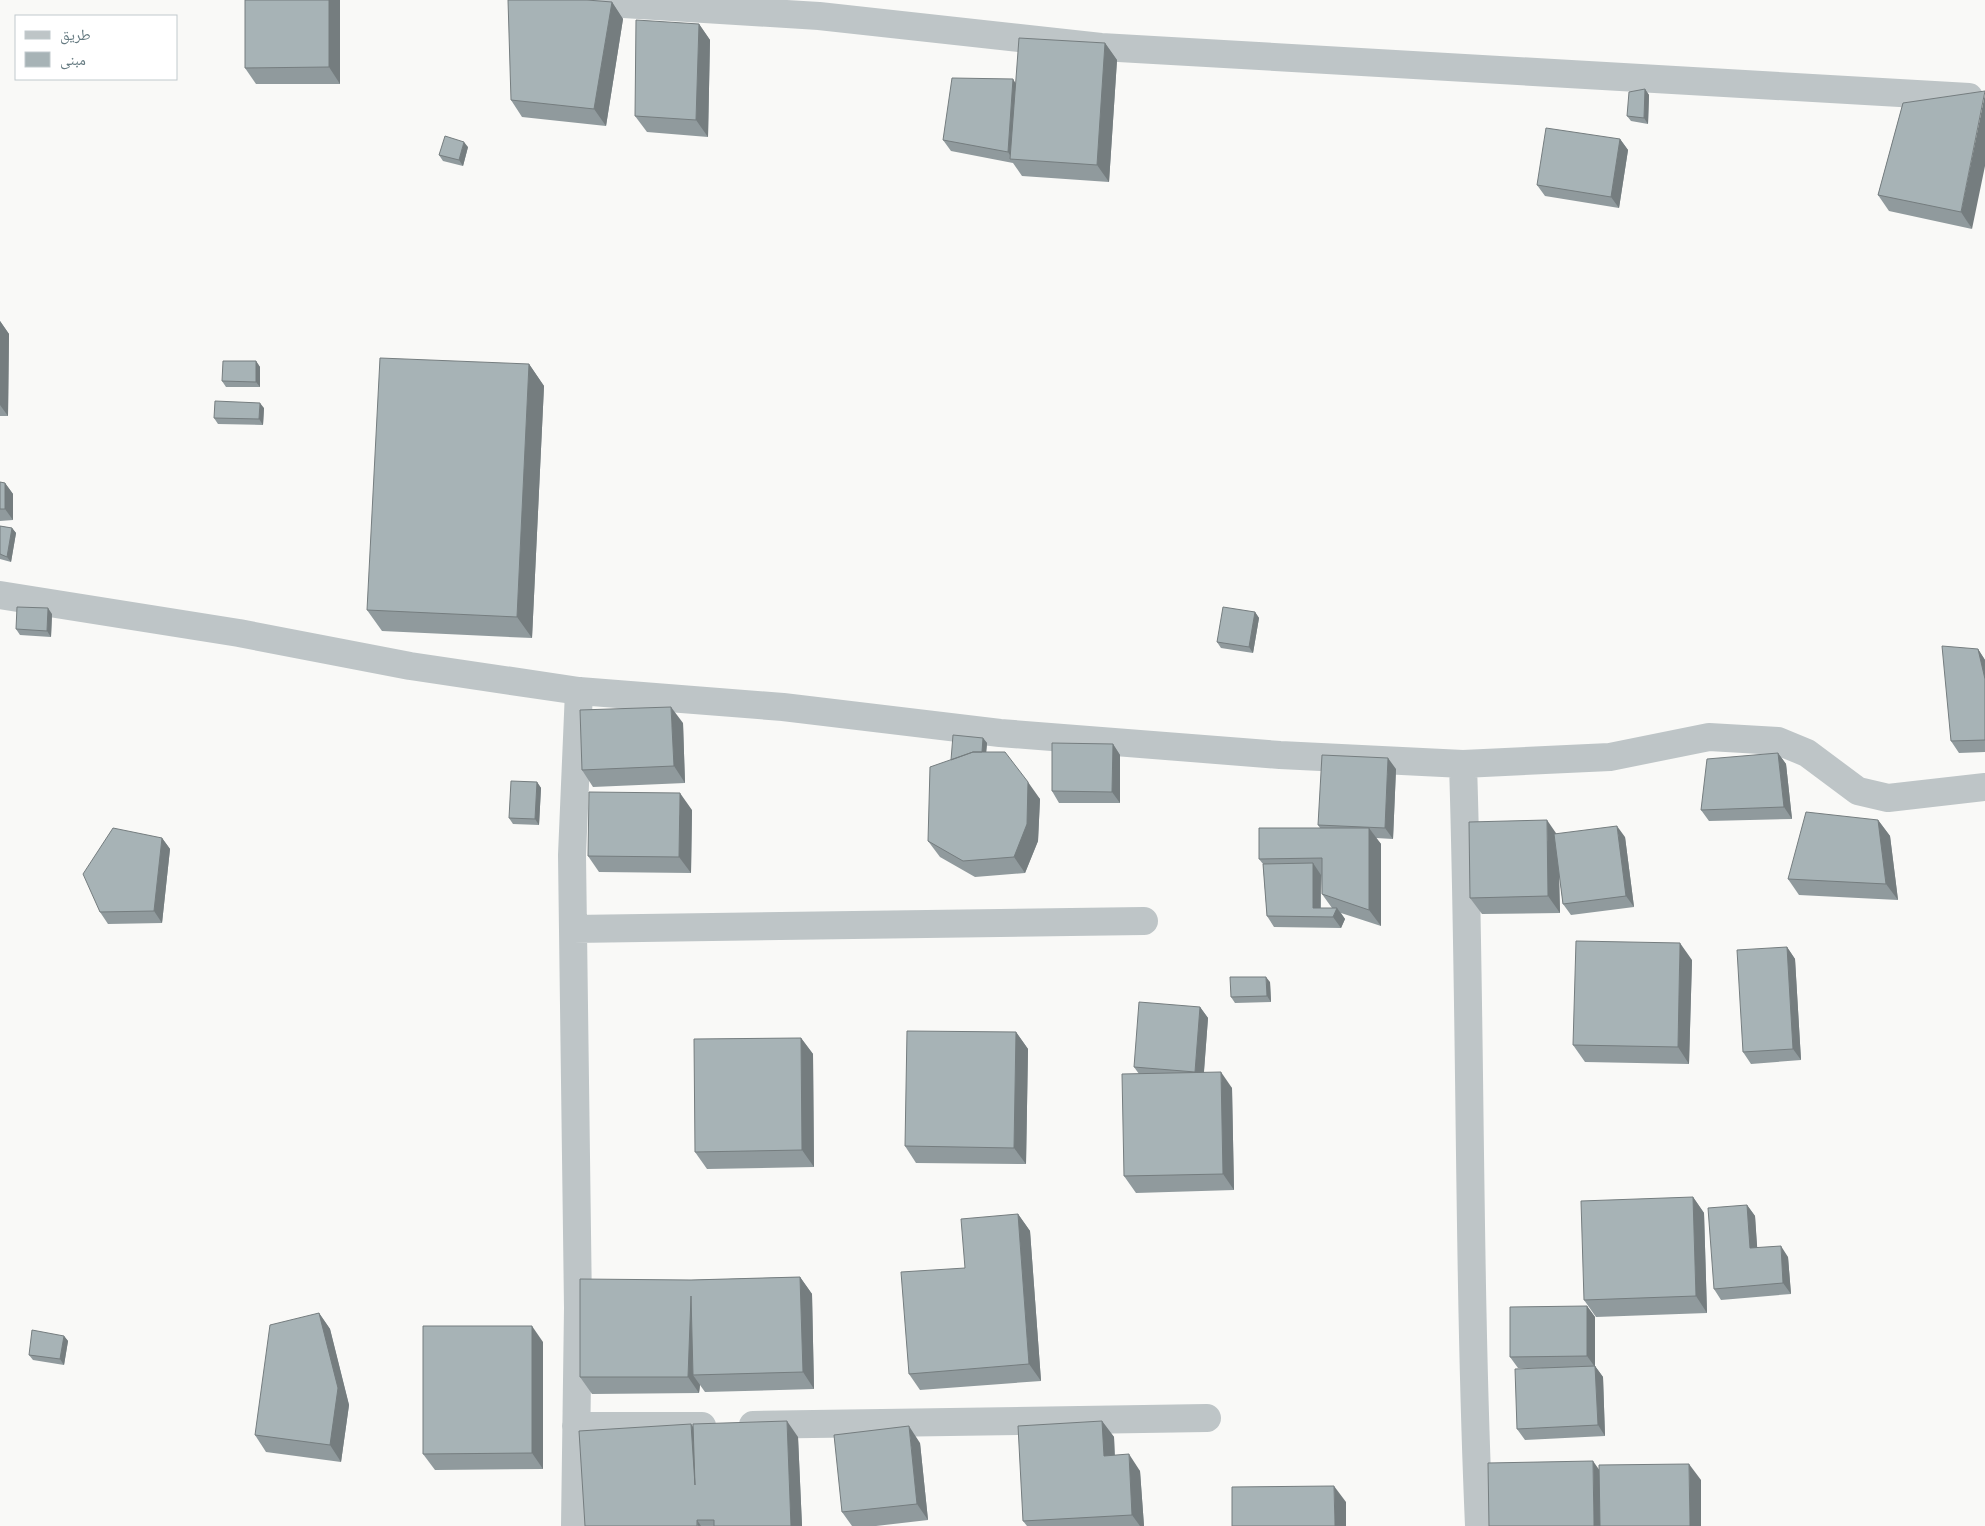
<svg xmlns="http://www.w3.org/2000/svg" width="1985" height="1526" viewBox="0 0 1985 1526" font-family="Lato,'Noto Naskh Arabic',sans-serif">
<rect width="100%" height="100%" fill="#f9f9f7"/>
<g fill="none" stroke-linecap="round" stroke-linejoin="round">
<path stroke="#bec5c7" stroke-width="28" d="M559,0L819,16L1101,47L1969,97
M0,595L239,633L410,666L579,691L783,707L1000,733L1280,755L1463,764L1610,757L1709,737L1778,741L1807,753L1858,791L1888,798L1985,787
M1463,764C1471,1018 1468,1272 1479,1526
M573,929L1144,921
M753,1425L1207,1418
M576,1426H702
M575,1526L578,1308L572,855L579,691"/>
</g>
<path fill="#909a9d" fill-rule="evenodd" d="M245,0H340V84H256L245,68Z
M612,2L623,19L606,126L522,117L511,100Z
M699,24L710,40L708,137L647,132L635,116Z
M1105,43L1117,60L1109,182L1022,176L1013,163L951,151L943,140L1013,79L1015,83Z
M1645,89L1649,95L1648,124L1631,121L1627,116Z
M1903,103L1972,229L1889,211L1878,195Z
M1620,139L1628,150L1619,208L1545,196L1537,185Z
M468,147L463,166L443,161L439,155Z
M0,321L9,334L8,416H0Z
M256,361L260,367V387H226L222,381Z
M529,364L544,386L532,638L382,631L367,610Z
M264,408L263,425L218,424L214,418Z
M0,482L5,483L13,494V520L0,521Z
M0,526L12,528L16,533L11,562L0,559Z
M1255,612L1259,618L1253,653L1221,648L1217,642Z
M52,614L51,637L20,635L16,629Z
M1978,649L1985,660V752L1959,753L1951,741Z
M683,723L685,783L593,787L582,770Z
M983,738L987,743L986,752L1040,799L1038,841L1025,873L975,877L940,857L928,841L951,760Z
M1113,744L1120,755V803H1059L1052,791Z
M1778,753L1786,764L1792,819L1709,821L1701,810Z
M1396,769L1393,839L1376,838L1381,844V926L1341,913L1345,919L1341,928L1274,927L1267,916L1263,864L1259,859L1320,828L1318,825ZM1321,875L1322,894L1332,908H1321Z
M537,782L541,788L539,825L513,824L509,818Z
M692,810L691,873L599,872L588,856Z
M1878,820L1890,836L1898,900L1799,895L1788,879Z
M1557,834L1625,837L1634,907L1571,915L1563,904L1559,873L1560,913L1482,914L1470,898Z
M162,838L170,849L162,923L108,924L100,912Z
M1787,947L1795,959L1801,1060L1751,1064L1743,1052Z
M1692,960L1689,1064L1585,1062L1573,1045Z
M1270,982L1271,1002L1235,1003L1231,997Z
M1200,1007L1208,1018L1204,1072L1232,1088L1234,1190L1136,1193L1124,1176L1139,1074L1134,1067Z
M1016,1032L1028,1049L1026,1164L916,1163L905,1146Z
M801,1038L813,1054L814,1167L707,1169L695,1152Z
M1693,1197L1704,1213L1707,1313L1596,1317L1584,1300Z
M1747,1205L1755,1216L1757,1248L1788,1257L1791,1294L1721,1300L1714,1289Z
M1018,1214L1030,1231L1041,1381L920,1390L909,1374L965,1268Z
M800,1277L812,1294L814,1389L705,1392L700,1385L699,1393L592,1394L580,1377L691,1280Z
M1587,1306L1595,1317V1366L1603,1377L1605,1436L1525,1440L1517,1429L1548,1368H1518L1510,1357Z
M319,1313L330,1329L349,1405L341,1462L266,1452L255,1435Z
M64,1336L68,1341L64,1365L33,1360L29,1355Z
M543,1342V1469L435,1470L423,1454Z
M1102,1421L1114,1437L1115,1455L1140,1471L1144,1526H1027L1023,1521Z
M693,1428L798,1437L802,1526H585Z
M920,1443L928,1520L876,1526H852L842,1512Z"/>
<path fill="#757d7f" d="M329,0H340V84L329,67Z
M612,2L623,19L606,126L594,109Z
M699,24L710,40L708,137L696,120Z
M1105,43L1117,60L1109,182L1097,165Z
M1013,79L1020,91L1013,160L1008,152Z
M1645,89L1649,95L1648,124L1644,118Z
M1985,94V166L1972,229L1961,212Z
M1620,139L1628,150L1619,208L1611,197Z
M464,142L468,147L463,166L459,160Z
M0,321L9,334L8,416L0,405Z
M256,361L260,367V387L256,382Z
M529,364L544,386L532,638L517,617Z
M260,403L264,408L263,425L259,419Z
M5,483L13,494V520L5,509Z
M12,528L16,533L11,562L7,557Z
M48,608L52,614L51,637L47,631Z
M1255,612L1259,618L1253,653L1249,647Z
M1978,649L1985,660V679Z
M671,707L683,723L685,783L674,766Z
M983,738L987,743L985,768L981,762Z
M1113,744L1120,755V803L1112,792Z
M1778,753L1786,764L1792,819L1784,807Z
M1388,758L1396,769L1393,839L1385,828Z
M537,782L541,788L539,825L535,819Z
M1028,782L1040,799L1038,841L1025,873L1014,857Z
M680,793L692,810L691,873L679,857Z
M1547,820L1558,836L1560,913L1548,896Z
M1878,820L1890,836L1898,900L1886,884Z
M1617,826L1625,837L1634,907L1626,896Z
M1369,828L1381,844V926L1369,910Z
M162,838L170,849L162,923L154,911Z
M1313,863L1321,875L1320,917L1313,908Z
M1337,908L1345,919L1341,928L1333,917Z
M1680,943L1692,960L1689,1064L1678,1047Z
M1787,947L1795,959L1801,1060L1793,1049Z
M1266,977L1270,982L1271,1002L1267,996Z
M1200,1007L1208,1018L1203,1083L1195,1072Z
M1016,1032L1028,1049L1026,1164L1014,1148Z
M801,1038L813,1054L814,1167L802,1150Z
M1221,1072L1232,1088L1234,1190L1223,1174Z
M1693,1197L1704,1213L1707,1313L1696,1296Z
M1747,1205L1755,1216L1758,1259L1750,1248Z
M1018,1214L1030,1231L1041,1381L1029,1364Z
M1781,1246L1788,1257L1791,1294L1783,1283Z
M800,1277L812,1294L814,1389L803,1372Z
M691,1296L693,1375L700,1385L699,1393L688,1377Z
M1587,1306L1595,1317V1367L1587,1356Z
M319,1313L330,1329L349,1405L341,1462L330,1445Z
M532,1326L543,1342V1469L532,1453Z
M64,1336L68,1341L64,1365L60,1359Z
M1595,1366L1603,1377L1605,1436L1598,1425Z
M787,1421L798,1437L802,1526H791Z
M1102,1421L1114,1437L1115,1473L1104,1456Z
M691,1424L703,1441L695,1485Z
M909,1426L920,1443L928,1520L917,1504Z
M1129,1454L1140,1471L1144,1526H1140L1132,1515Z
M1593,1461L1605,1478L1606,1526H1594Z
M1689,1464L1701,1480V1526H1690Z
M1334,1486L1346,1502V1526H1335Z
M697,1520L701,1526H698Z"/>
<path fill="#a7b3b6" stroke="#757d7f" d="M245,0H329V67L245,68Z
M508,0H587L612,2L594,109L511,100Z
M636,20L699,24L696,120L635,116Z
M1019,38L1105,43L1097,165L1010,159Z
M952,78L1013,79L1008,152L943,140Z
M1645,89L1644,118L1627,116L1629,92Z
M1985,91L1961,212L1878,195L1903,103Z
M1546,128L1620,139L1611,197L1537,185Z
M445,136L464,142L459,160L439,155Z
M380,358L529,364L517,617L367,610Z
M223,361H256V382L222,381Z
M215,401L260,403L259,419L214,418Z
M0,482L5,483V509H0Z
M0,526L12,528L7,557L0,554Z
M17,607L48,608L47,631L16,629Z
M1223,607L1255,612L1249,647L1217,642Z
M1942,646L1978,649L1985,679V740L1951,741Z
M671,707L674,766L582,770L580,710Z
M953,735L983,738L982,752H973L951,760Z
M1052,743L1113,744L1112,792L1052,791Z
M973,752H1005L1028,782L1027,824L1014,857L963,861L928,841L930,767Z
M1778,753L1784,807L1701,810L1707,759Z
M1322,755L1388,758L1385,828L1318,825Z
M511,781L537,782L535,819L509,818Z
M589,792L680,793L679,857L588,856Z
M1806,812L1878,820L1886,884L1788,879Z
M1547,820L1548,896L1470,898L1469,822Z
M1617,826L1626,896L1563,904L1554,834Z
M113,828L162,838L154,911L100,912L83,874Z
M1259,828H1369V910L1322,894V858L1259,859Z
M1313,863V908H1337L1333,917L1267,916L1263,864Z
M1576,941L1680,943L1678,1047L1573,1045Z
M1787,947L1793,1049L1743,1052L1737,950Z
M1230,977H1266L1267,996L1231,997Z
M1139,1002L1200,1007L1195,1072L1134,1067Z
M907,1031L1016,1032L1014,1148L905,1146Z
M801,1038L802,1150L695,1152L694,1039Z
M1221,1072L1223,1174L1124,1176L1122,1074Z
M1693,1197L1696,1296L1584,1300L1581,1201Z
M1747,1205L1750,1248L1781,1246L1783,1283L1714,1289L1708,1208Z
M1018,1214L1029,1364L909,1374L901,1272L965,1268L961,1219Z
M800,1277L803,1372L693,1375L691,1296L688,1377H580V1279L691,1280Z
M1587,1306V1356L1510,1357V1307Z
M319,1313L338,1388L330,1445L255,1435L270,1325Z
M423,1326H532V1453L423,1454Z
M32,1330L64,1336L60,1359L29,1355Z
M1595,1366L1598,1425L1517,1429L1515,1369Z
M787,1421L791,1526H714V1520H697V1526H585L579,1431L691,1424L695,1485L693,1424Z
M1102,1421L1104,1456L1129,1454L1132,1515L1023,1521L1018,1426Z
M909,1426L917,1504L842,1512L834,1435Z
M1593,1461L1594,1526H1489L1488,1463Z
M1689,1464L1690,1526H1600L1599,1465Z
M1334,1486L1335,1526H1232V1487Z"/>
<rect x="15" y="15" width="162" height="65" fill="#ffffff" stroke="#c1cacd"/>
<rect x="25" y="31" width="25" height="8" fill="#bec5c7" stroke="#c1cacd"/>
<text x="60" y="40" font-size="15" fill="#657a81">طريق</text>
<rect x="25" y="52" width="25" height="15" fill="#a7b3b6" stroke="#c1cacd"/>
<text x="60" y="65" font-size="15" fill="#657a81">مبنى</text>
</svg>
